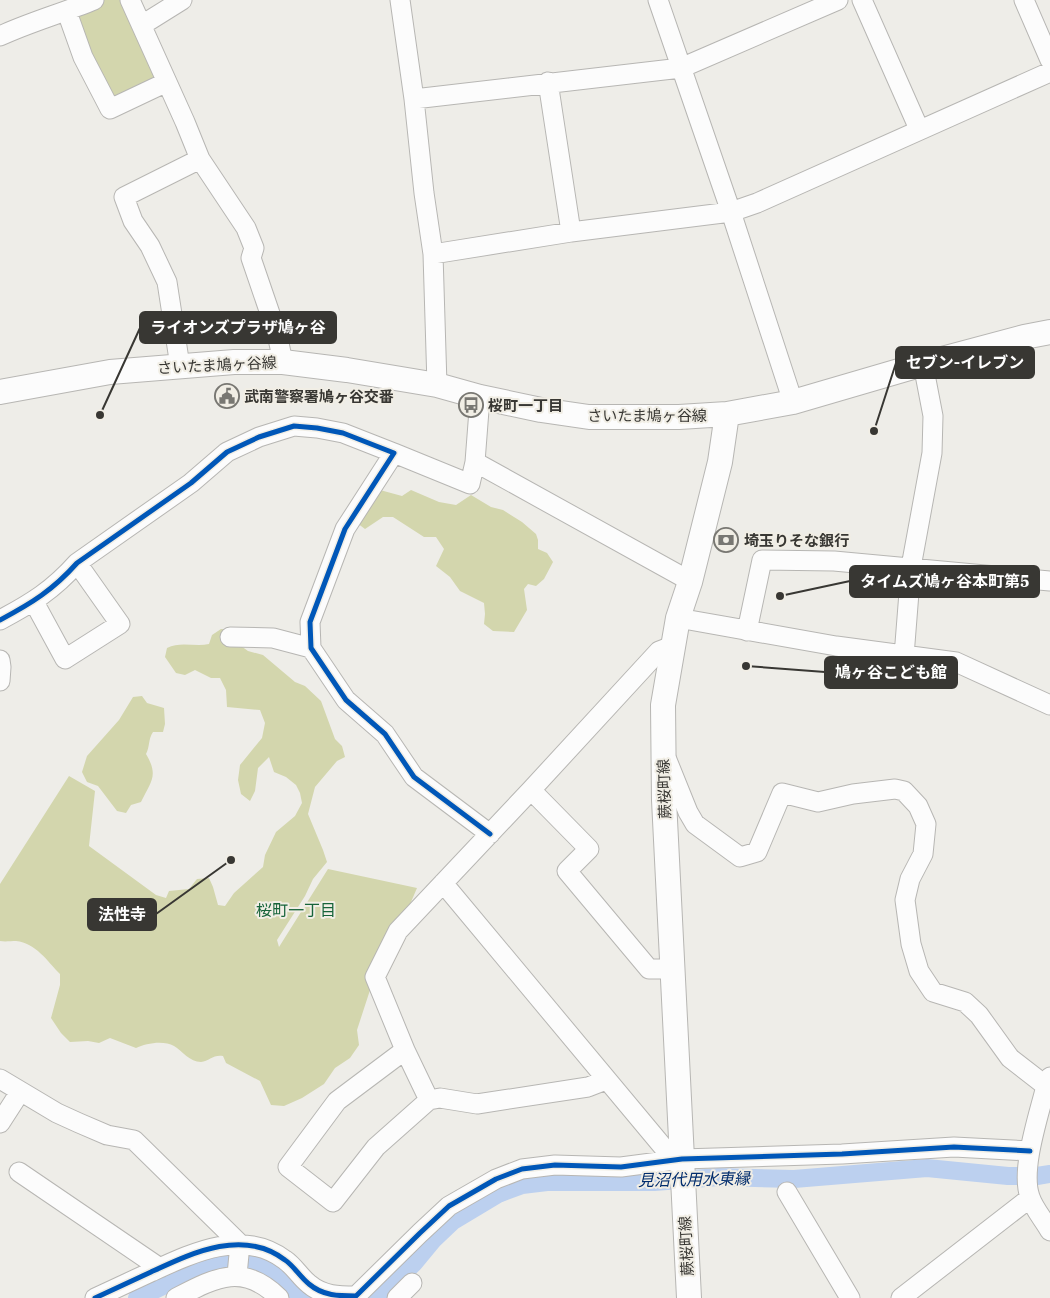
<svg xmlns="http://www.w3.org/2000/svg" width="1050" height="1298" viewBox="0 0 1050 1298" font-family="'IBM Plex Serif','Noto Sans JP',serif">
<rect width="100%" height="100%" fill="#eeede8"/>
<path fill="#d3d6ad" d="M103,0H121L154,73L151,84L117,100L108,96L89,56L77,12Z
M380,490L402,496L411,490L439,502L456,505L471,495L491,507L503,510L522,522L536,534L538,540V549L547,553L553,562L544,579L536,586L528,584L524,589L527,610L514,632L493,631L484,624L485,614L484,603L460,591L450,577L436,566L444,549L436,537H424L393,517H383L365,529L357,523Z
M221,629L237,631L241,646L248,651L263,655L295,682L305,686L321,701L335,739L342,746L345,757L337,761L315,787L308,814L323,850L327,862L313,879L305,896L277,940L279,947L328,869L417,888L408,909L365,978L371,987L357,1030L359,1045L350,1058L335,1068L324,1084L302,1098L284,1106L271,1105L260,1081L226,1063L223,1056C214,1054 209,1061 201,1062C190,1062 182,1051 174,1046C164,1040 146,1043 136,1048L110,1038L99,1043L88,1041L70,1042L61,1033L51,1018L60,985V974C47,961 36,943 16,941C11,941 5,942 0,941V884L69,776L95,791L89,846L156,895L166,898L169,891L189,889L197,879L209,878L213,887L218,905L225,906L234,893L263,867L265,855L276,832L295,816L302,803L300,793L296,785L286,777L274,772L269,757L258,768L255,791L250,801L241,794L238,780L240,765L262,738L265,723L260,710L227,707L226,690L220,678H211L195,670L185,675L176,673L165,657L167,648C180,641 195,647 209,644L212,635Z
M142,696L147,703L164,708L165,724L163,732H153C148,739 150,747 146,754C159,776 151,781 141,802L131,805L126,813L117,811L98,786L87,782L82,772L87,756L119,720L133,697Z"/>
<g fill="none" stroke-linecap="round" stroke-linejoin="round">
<path stroke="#bcd0ef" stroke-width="18" d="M137,1298C170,1284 228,1248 264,1267C279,1274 290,1287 302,1298
M378,1298L414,1263L433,1240L453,1221L498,1194L522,1185L547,1182H654L719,1177L794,1179L927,1168L1008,1176H1037L1050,1174"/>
<defs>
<path id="minor" d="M130,0L185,122L200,159L246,228L254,248L251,258L277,334L283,362
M400,0L414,99L424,193L433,254L437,385
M658,0L731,212L793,402
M862,0L919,129
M1024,0L1050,60
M67,12L83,57L110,109L167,82
M142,25L182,0
M0,36C30,22 63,13 94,0
M548,82L571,232
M414,99L681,68L838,0
M433,254L571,232L731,212L757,203L1050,72
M180,366L167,282L150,246L133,221L124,197L200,159
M394,453L470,484L475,462L480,397
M475,462L690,581
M34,602L65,659L120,624L77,563
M678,618L836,646L956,662L1050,705
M0,620C32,603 53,590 77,563L191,483L227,452L259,437L294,426L317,428L343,433L394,453L345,529L310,622L311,648L346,700L385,734L414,777L490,834
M747,631L762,560L834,561L1050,581
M230,637L273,638L311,648
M904,656L911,567L932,453L933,416L923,364
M0,660L1,667L0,681
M667,760L688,812L695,824L740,857L757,852L782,793L818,802L853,794L895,789L904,791L918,806L926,824L923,854L910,879L905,900L911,944L919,971L933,992L965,1002L979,1015L1010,1058L1046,1086
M531,790L589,849L567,871L649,969H673
M443,883L674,1160
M405,1050L429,1100L440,1098L477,1104L588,1087L606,1080
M1050,1077L1046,1086C1039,1115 1020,1170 1030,1197C1034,1209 1044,1220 1050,1231
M0,1079L57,1113L79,1123L107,1135L134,1140L240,1244L237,1275
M429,1100L376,1147L333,1202L288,1167L337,1101L405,1050L375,977L398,931L531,790L659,651L672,646
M0,1123L20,1092
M19,1172L160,1268
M787,1192L850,1298
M95,1298C114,1289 132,1281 151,1272C192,1253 243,1228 285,1260C294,1266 300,1277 309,1284C323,1296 339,1296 356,1296L420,1233L449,1206L496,1179L522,1169L555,1165L621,1167L682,1159L842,1154L954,1147L1030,1151
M176,1298C215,1278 243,1262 279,1298
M397,1298L412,1283
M901,1298L1030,1198"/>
<path id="major" d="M0,392L110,372L234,362H283L347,370L437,385L480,397L541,410L589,417H679L727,414L793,402L923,364L1024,337L1050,332
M689,1298L664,800L663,705L678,618L690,582L720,462L727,414"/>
</defs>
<use href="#minor" stroke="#b7b6b3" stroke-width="21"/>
<use href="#major" stroke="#b7b6b3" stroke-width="26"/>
<use href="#minor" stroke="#fcfcfc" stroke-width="19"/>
<use href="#major" stroke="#fcfcfc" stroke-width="24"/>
<defs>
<path id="cycleway" d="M0,620C32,603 53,590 77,563L191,483L227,452L259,437L294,426L317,428L343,433L394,453L345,529L310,622L311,648L346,700L385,734L414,777L490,834
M95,1298C114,1289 132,1281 151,1272C192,1253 243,1228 285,1260C294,1266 300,1277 309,1284C323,1296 339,1296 356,1296L420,1233L449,1206L496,1179L522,1169L555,1165L621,1167L682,1159L842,1154L954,1147L1030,1151"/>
</defs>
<use href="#cycleway" stroke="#f1eee5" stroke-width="8"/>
<use href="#cycleway" stroke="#0057b8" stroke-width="5"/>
</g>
<defs>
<symbol id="civic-ring" viewBox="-11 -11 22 22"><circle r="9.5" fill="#f1eee5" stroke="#787772" stroke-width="1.5"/><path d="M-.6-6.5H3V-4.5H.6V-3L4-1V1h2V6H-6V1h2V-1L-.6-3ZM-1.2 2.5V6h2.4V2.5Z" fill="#787772"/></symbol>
<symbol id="bus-ring" viewBox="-11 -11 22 22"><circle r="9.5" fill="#f1eee5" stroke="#787772" stroke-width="1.5"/><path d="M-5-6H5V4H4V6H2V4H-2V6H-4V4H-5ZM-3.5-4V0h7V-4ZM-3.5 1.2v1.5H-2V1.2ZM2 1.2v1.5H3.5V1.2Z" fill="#787772"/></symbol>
<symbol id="bank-ring" viewBox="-11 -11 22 22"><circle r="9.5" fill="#f1eee5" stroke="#787772" stroke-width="1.5"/><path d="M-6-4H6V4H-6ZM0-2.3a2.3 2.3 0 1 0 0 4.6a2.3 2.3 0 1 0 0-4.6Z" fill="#787772"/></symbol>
</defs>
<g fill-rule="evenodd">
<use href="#civic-ring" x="213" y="382" width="28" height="28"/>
<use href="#bus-ring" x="457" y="391" width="28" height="28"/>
<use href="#bank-ring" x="712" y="526" width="28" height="28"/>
</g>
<g text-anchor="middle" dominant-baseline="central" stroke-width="4" stroke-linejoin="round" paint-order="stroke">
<g font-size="15" fill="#383733" stroke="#f1eee5">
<text transform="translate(217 365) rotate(-3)">さいたま鳩ヶ谷線</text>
<text x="647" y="415">さいたま鳩ヶ谷線</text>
<text transform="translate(664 789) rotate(-92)">蕨桜町線</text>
<text transform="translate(686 1246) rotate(-93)">蕨桜町線</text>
</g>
<g font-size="15" font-weight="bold" fill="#383733" stroke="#f1eee5" text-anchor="start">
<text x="244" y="396">武南警察署鳩ヶ谷交番</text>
<text x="488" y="405">桜町一丁目</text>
<text x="744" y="540">埼玉りそな銀行</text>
</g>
<g font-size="16" fill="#17643a" stroke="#f1eee5">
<text x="296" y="910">桜町一丁目</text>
</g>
<g font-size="16" font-style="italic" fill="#002c6d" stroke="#f1eee5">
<text transform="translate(694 1179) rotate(-1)">見沼代用水東縁</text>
</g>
</g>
<path fill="none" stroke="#383733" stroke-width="2" d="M100 415L140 328M874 431L896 363M780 596L850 581M746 666L825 672M231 860L156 914"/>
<g fill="#383733" stroke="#f1eee5" stroke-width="2">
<circle cx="100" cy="415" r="5"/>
<circle cx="874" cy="431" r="5"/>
<circle cx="780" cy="596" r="5"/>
<circle cx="746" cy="666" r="5"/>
<circle cx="231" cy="860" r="5"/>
</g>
<g fill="#383733" stroke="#383733" stroke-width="2">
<rect x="140" y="312" width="196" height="31" rx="5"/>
<rect x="896" y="347" width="138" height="31" rx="5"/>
<rect x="850" y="566" width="189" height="31" rx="5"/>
<rect x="825" y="657" width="132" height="31" rx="5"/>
<rect x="88" y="899" width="68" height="31" rx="5"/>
</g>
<g font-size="16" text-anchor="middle" font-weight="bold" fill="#fff">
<text x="238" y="333">ライオンズプラザ鳩ヶ谷</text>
<text x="965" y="368">セブン-イレブン</text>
<text x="945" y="587">タイムズ鳩ヶ谷本町第5</text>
<text x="891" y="678">鳩ヶ谷こども館</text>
<text x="122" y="920">法性寺</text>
</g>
</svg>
